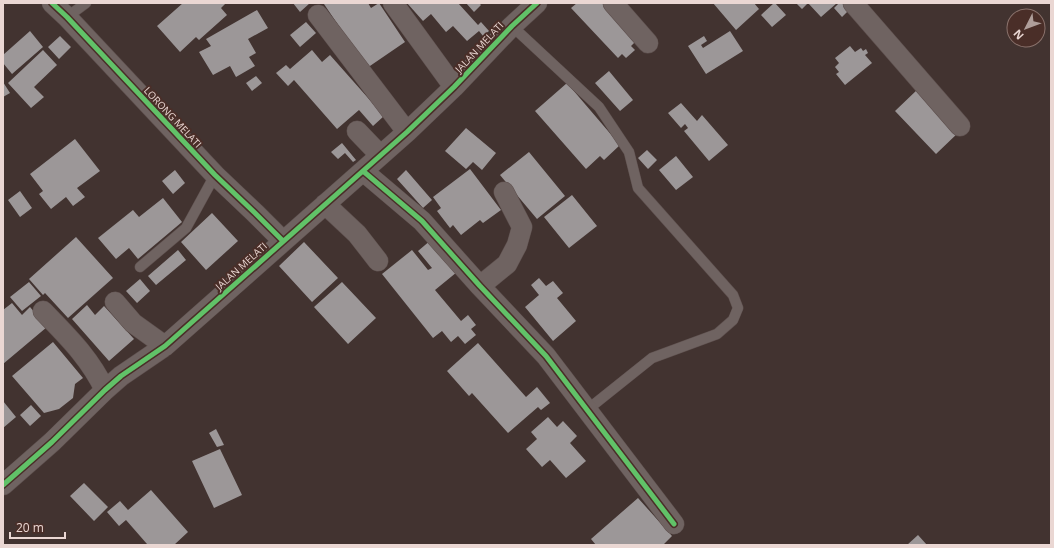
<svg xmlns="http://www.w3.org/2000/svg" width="1054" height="548" viewBox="0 0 1054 548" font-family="'Open Sans',sans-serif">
<rect width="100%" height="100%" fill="#423330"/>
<path fill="#9c9798" d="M183,3H226L221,8L227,15L199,40L196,37L180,52L157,26Z
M293,3H310L300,12Z
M326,3H368L371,8L379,3L405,42L367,68L324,4Z
M407,3H458L478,25L481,22L489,31L483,36L479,31L467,41L453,26L446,32L431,14L423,21Z
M466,3H479L481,5L474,12Z
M577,3H603L636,41L631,46L635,50L626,58L622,54L618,58L571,8Z
M713,3H754L759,9L736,30Z
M774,3H775L786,15L772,27L761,15Z
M796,3H837L821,17L808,3L802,9Z
M839,3H850L853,6L842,17L834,8Z
M257,10L268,28L248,39L256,53L249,57L255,66L236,77L230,66L213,75L199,52L211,46L206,39Z
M306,22L316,33L300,47L290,35Z
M30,31L43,47L12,74L3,63V55Z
M730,31L743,51L706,74L688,46L704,36L707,41L701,45L703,48Z
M60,36L71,47L59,59L48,47Z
M850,46L855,52L861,48L863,51L866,49L868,53L865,55L872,63L845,85L836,74L839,72L835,67L839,63L835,58Z
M43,50L57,65L34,87L44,97L31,108L8,83Z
M312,50L322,62L330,55L384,116L373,126L359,110L337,129L294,80L288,86L276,73L286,65L290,69Z
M609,71L633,100L620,111L595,83Z
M256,76L262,83L252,91L246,83Z
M3,82L10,93L3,97Z
M567,83L620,145L604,160L600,156L586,169L535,111Z
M918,89L959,132L936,154L895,111Z
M681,103L697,121L702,115L728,145L709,161L684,131L688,128L685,124L681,128L668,113Z
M466,128L496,153L482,170L473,162L466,169L445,151Z
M75,139L100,171L77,188L85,197L73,206L66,197L51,209L39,194L43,191L30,174Z
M342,143L356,160L353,162L345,153L338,159L331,152Z
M647,150L657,160L648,169L638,158Z
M529,152L565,196L537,219L500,175Z
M676,156L693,177L676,190L659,170Z
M470,169L501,210L483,223L480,220L461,235L453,225L450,228L437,211L441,208L433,197Z
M175,170L185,183L173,194L162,181Z
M406,170L432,200L423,208L397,179Z
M20,191L32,208L20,217L8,200Z
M572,195L597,226L569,248L544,217Z
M163,198L182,222L138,259L129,248L116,259L98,238L133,210L139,217Z
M212,213L238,241L206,270L181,242Z
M76,237L113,278L68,318L45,293L43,295L29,279Z
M431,240L457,272L435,290L461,321L468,315L476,325L471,329L476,335L465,344L458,336L451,342L442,331L433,338L382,274L412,250L428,270L432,268L418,251Z
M304,242L338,278L312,302L279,266Z
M178,250L186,260L156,285L148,276Z
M539,278L546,286L553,281L563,293L557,298L576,321L553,341L525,307L539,295L531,285Z
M140,279L150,291L137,303L126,291Z
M29,282L41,296L22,311L10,297Z
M342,282L376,318L348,344L314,307Z
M12,303L22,315L30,307L47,327L3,364V310Z
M87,305L95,315L104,306L134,339L109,361L72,319Z
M53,342L83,378L75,384L73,398L59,409L44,413L12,376Z
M478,343L526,397L537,387L550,403L541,410L538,407L508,433L472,393L469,396L447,371Z
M3,401L16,417L3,428Z
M31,405L41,416L30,426L20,415Z
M548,417L557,427L563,421L577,436L570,443L586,461L566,478L550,460L542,467L526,449L537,439L531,432Z
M216,429L224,445L217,447L209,433Z
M220,449L242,495L214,508L192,461Z
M84,483L108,507L94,521L70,496Z
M151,490L188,532L174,545H146L147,544L126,520L119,526L107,512L120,501L128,510Z
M638,498L672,536L663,545H596L591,539Z
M918,535L927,545H907Z"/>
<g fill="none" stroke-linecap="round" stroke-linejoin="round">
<defs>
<path id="lane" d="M67,17L86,3
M512,26L599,107L629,152L638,188L733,295L738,308L733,320L717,334L652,358L587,410
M140,267L186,228L215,175"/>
<path id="street" d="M52,3L67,17L215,175L255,213L283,241
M393,3L454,87
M613,3L648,43
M853,3L960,126
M318,15L407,132
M357,131L380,155
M363,171L422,221L480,286L546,356L674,524
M325,204L357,234L378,261
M480,286L507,264L517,245L522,227L504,192
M115,302L133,323L165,346
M43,311C68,337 89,357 105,390
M3,485L52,442L105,390L121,376L165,346L407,132L454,87L512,26L537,3"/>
</defs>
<use href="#lane" stroke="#5e504e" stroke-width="11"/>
<use href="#street" stroke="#5e504e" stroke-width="21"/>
<use href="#lane" stroke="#6f6361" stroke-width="10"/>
<use href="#street" stroke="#6f6361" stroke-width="20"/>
<defs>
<path id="cycleway" d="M52,3L67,17L215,175L255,213L283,241
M363,171L422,221L480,286L546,356L674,524
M3,485L52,442L105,390L121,376L165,346L407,132L454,87L512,26L537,3"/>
</defs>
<use href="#cycleway" stroke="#4a2e28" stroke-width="8"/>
<use href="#cycleway" stroke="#61c268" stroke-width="5"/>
</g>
<g text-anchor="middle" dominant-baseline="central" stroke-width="4" stroke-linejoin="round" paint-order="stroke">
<g font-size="10" fill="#ead7d3" stroke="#4a2e28">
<text transform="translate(479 47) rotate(-47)">JALAN MELATI</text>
<text transform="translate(173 117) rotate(47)">LORONG MELATI</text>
<text transform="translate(241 266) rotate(-42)">JALAN MELATI</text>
</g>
</g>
<rect width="1054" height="548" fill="none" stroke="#ead7d3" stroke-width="8"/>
<g transform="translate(1026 28) rotate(228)"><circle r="19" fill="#4a2e28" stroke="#8a726c"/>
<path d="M0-3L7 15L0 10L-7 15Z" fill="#af9e9a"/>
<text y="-6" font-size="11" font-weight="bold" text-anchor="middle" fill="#ead7d3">N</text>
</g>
<path d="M10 532v6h55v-6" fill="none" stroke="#ead7d3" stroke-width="2"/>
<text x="16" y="532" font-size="12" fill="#ead7d3" stroke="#4a2e28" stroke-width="3" paint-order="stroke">20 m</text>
</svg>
